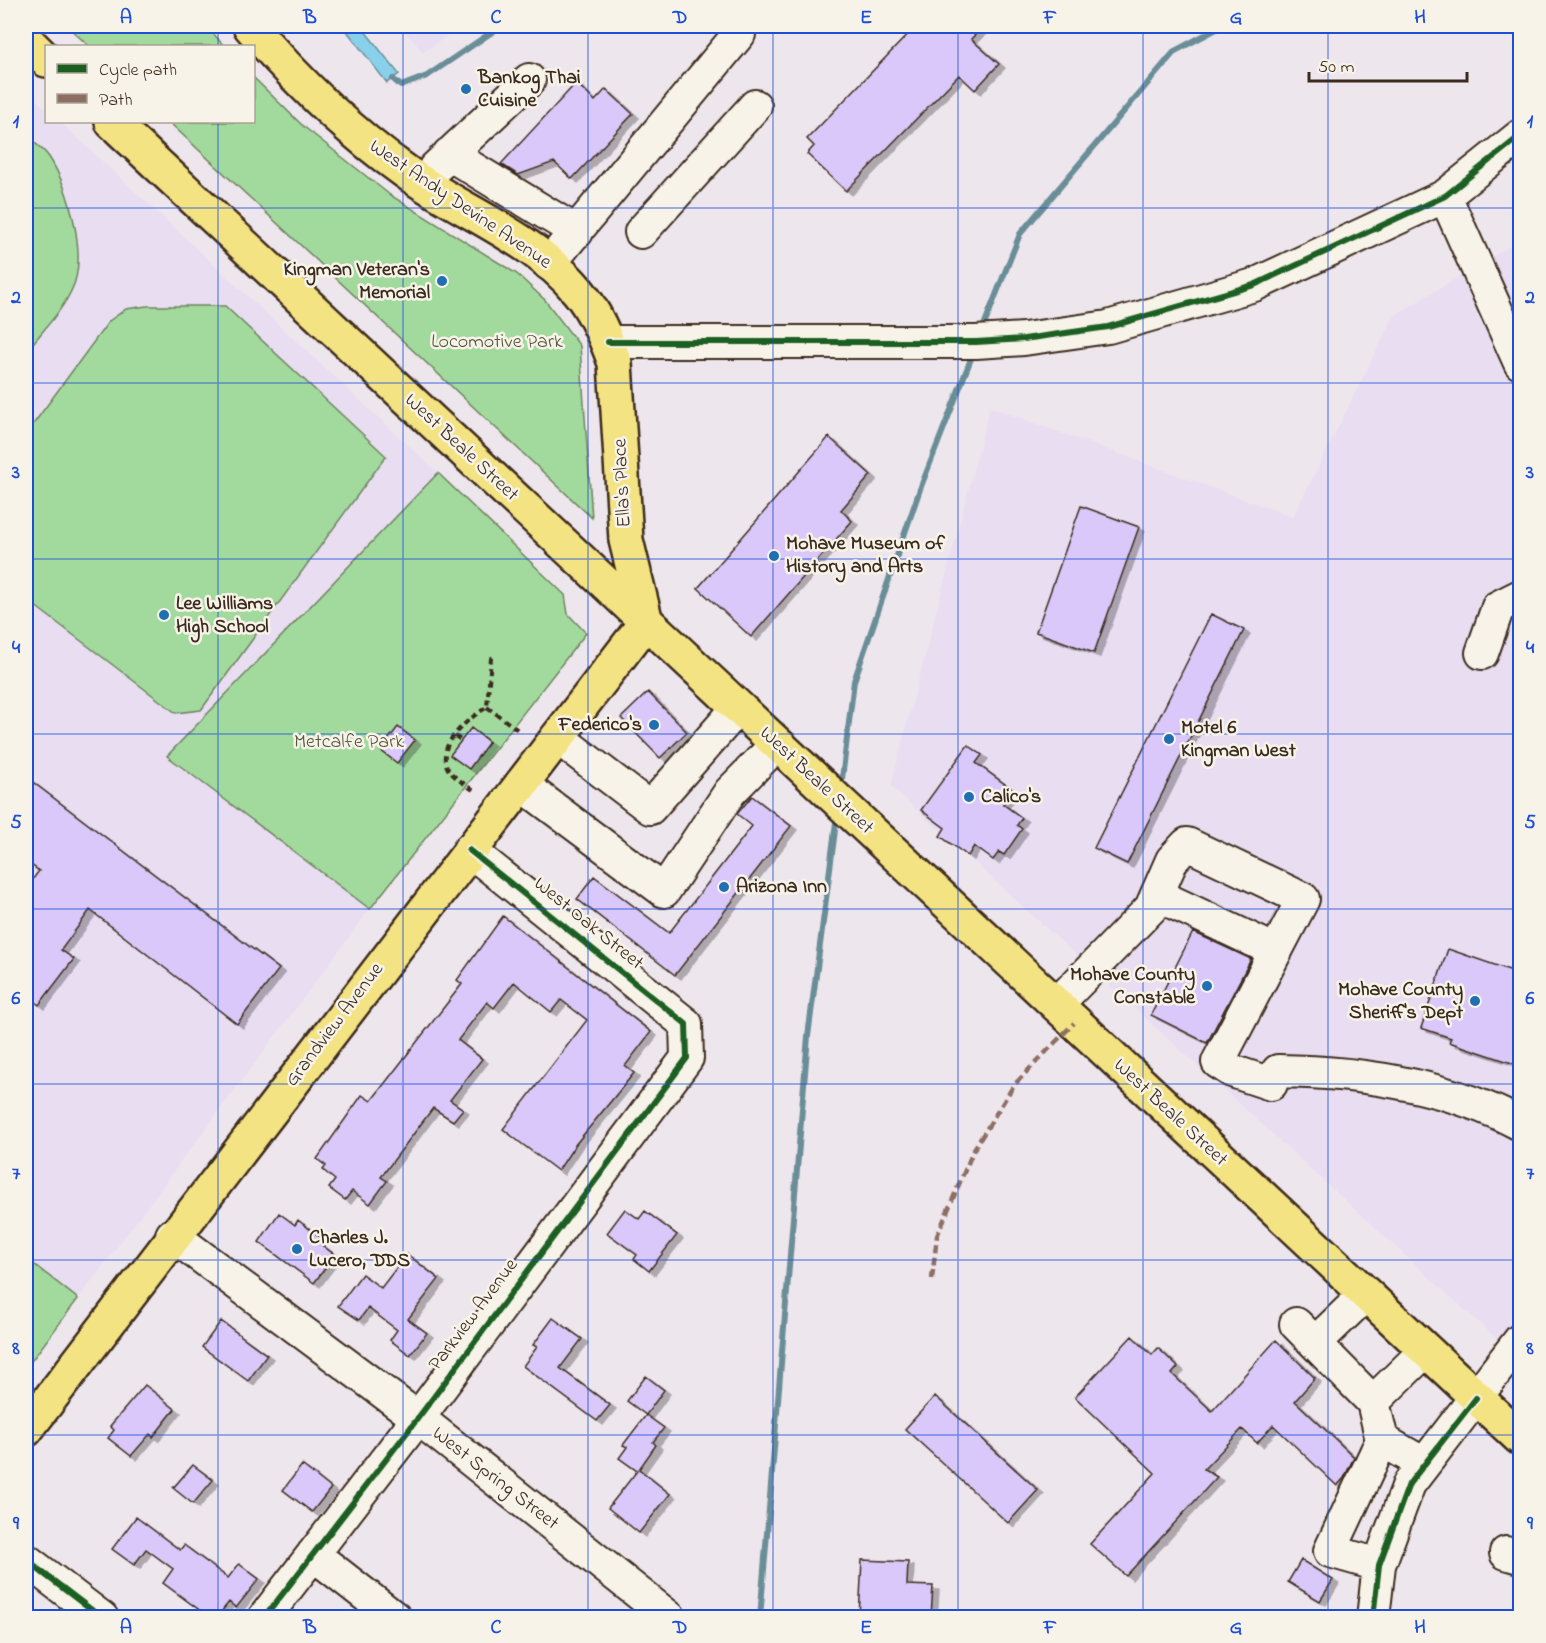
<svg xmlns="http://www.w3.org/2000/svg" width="1546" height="1643" viewBox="0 0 1546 1643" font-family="'Indie Flower',sans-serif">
<defs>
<filter id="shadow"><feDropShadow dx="6" dy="4" stdDeviation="0" flood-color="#0004"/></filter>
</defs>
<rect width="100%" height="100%" fill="#eee6ed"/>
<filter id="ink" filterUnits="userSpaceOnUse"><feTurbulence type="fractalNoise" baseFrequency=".0167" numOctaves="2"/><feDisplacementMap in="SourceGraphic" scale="12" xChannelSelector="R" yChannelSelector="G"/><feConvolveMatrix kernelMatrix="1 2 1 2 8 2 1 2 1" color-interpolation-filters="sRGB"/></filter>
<g filter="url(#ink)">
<path fill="#e8ddf1" d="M400,26H462L423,52Z
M26,89L46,109V122H60L438,473L168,756L370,909L78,1299L26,1258Z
M1520,240V1360L891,786L990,407L1293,517L1394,316Z"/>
<path fill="#a2da9e" stroke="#6e825e" stroke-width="1.5" d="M67,26H207L224,46H89Z
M254,78L303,126L390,195L517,274L545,300L580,346L592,518L169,122H254Z
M26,136C33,142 44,149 49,157C69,188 88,256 72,289C62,312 40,333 26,352Z
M147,306H225L386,456L201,710L176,713L26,599V434L109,321L126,309Z
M438,473L565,595L568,614L586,633L370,909L167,756Z
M26,1258L78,1299L26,1368Z"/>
<path fill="#89d0ea" stroke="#6a8e98" stroke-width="1.5" d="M343,26H361L399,74L387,83Z"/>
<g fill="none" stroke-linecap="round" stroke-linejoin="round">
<path stroke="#6a8e98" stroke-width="6" d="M393,79L401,86L427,76L501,26
M981,333L1020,234L1175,51L1222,26
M841,787L854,681L920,489L974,351
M760,1618L808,1036L837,815"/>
</g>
<path fill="#d9c8f9" stroke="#3b2a1e" stroke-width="1.5" filter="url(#shadow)" d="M916,26H984L971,39L999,64L975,90L959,75L846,191L807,154L814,146L807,139Z
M576,83L595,101L606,89L633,114L572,179L554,162L518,175L501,164Z
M829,437L871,475L841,510L852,521L751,637L698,588Z
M1081,506L1139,527L1094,653L1036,632Z
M1211,614L1244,630L1127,864L1094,848Z
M648,692L687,732L660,758L621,718Z
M398,727L415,740L397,763L380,750Z
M471,728L489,742L469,769L450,755Z
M968,745L982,755L976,763L1013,790L1003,804L1022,818L1017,825L1022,829L1004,855L999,852L993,860L974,846L968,856L940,836L945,828L921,810Z
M26,777L279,969L237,1024L90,910L61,950L74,959L39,1005L26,995V888L39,871L26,861Z
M752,796L791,826L675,975L577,899L594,876L669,933L752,826L737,814Z
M503,916L651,1032L625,1066L634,1073L575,1145L558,1171L522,1144L503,1129L587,1020L561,1000L551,1012L514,982L494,1008L487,1002L458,1040L482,1059L450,1100L463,1109L453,1121L433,1108L381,1177L387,1181L370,1204L352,1191L345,1200L329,1188L335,1180L323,1170L326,1166L317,1159L362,1095L371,1101L462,984L457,980Z
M1193,932L1251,959L1207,1043L1151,1015Z
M1448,949L1521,974V1066L1449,1042L1451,1038L1421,1028Z
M625,1209L639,1219L645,1211L677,1235L649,1271L634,1259L637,1255L607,1233Z
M279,1213L295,1225L298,1220L321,1238L318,1242L335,1255L314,1283L259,1242Z
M407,1254L439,1279L408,1319L427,1333L410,1355L390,1340L397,1330L368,1308L359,1320L338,1306L362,1274L381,1288Z
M553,1318L582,1339L560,1368L610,1405L597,1421L523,1366L537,1347L533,1345Z
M221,1321L267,1355L248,1381L202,1347Z
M1132,1336L1152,1355L1158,1348L1178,1367L1172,1374L1212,1411L1276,1340L1315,1378L1295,1401L1354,1457L1344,1478L1337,1486L1273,1425L1257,1443L1242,1429L1204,1469L1217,1477L1126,1576L1090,1544L1155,1473L1075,1397Z
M646,1376L664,1390L646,1415L627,1401Z
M145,1385L175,1409L153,1437L150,1434L131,1456L108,1438L114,1430L110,1426Z
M935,1396L1038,1490L1008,1523L905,1429Z
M646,1415L664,1428L653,1442L656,1445L639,1469L670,1494L639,1533L608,1508L637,1471L619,1458L627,1447L623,1445Z
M193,1465L213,1480L193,1504L173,1488Z
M302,1465L331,1488L312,1512L283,1490Z
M136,1517L180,1550L184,1545L228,1578L239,1564L259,1579L236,1608L229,1602L217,1617H209L163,1583L173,1569L146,1549L134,1565L112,1549Z
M862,1560L908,1562L907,1585L933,1586L931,1617H859Z
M1301,1560L1333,1580L1320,1601L1288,1582Z"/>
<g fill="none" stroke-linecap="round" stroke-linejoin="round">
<defs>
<path id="minor" d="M449,154L577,232
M435,168L529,80
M1445,196L1520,363
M641,232L755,106
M549,264L739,34
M608,342H976L1024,339L1108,327L1254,285L1445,196L1520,136
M1482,653L1498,607L1520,596
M557,737L650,808L738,708
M521,784L664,891L730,792L777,744
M1157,895L1276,951
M1056,1005L1151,908L1172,860L1187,844L1303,899L1218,1062L1232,1071L1271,1084
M1278,1071C1360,1072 1447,1085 1520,1124
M172,1235L418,1418L670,1618
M1296,1324L1373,1402
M1315,1343L1365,1295
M1382,1440L1373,1402L1425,1351
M1506,1553L1520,1557
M313,1554L395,1618
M26,1560L102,1618
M1379,1565L1330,1551L1382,1440L1424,1464
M264,1618L418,1418L687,1058L686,1024L469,850
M1373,1618L1379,1565L1409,1484L1520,1340"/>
<path id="major" d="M250,26C296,80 347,130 406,172C461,212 533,237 578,291C595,311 606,338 615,363L626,540L646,622
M26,40L46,60
M112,122L1520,1438
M26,1430L646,622"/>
</defs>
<use href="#minor" stroke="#3b2a1e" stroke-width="36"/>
<use href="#major" stroke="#3b2a1e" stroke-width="38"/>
<path stroke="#3b2a1e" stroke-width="4" stroke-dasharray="6 4.5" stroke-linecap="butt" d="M487,707L518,730
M455,736L462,741
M473,790C465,784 453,777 448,769C434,744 470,718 487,707L491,658L487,655"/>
<use href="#minor" stroke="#f7f3e8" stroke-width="32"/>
<use href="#major" stroke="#f4e382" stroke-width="33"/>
<path stroke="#8d6e63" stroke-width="4.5" stroke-dasharray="9 4.5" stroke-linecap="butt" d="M932,1279L937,1236L974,1149L1014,1085L1074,1023"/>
<defs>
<path id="cycleway" d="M608,342H976L1024,339L1108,327L1254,285L1445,196L1520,136
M26,1560L102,1618
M264,1618L418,1418L687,1058L686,1024L469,850
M1373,1618L1379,1565L1409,1484L1476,1398"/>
</defs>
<use href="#cycleway" stroke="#f7f3e8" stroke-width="10"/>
<use href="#cycleway" stroke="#1b5e20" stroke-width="6"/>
</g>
</g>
<path fill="none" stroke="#1d4ed8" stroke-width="1.5" stroke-opacity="0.55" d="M218,26V46M403,26V1618M588,26V1618M773,26V1618M958,26V1618M1143,26V1618M1328,26V1618M218,122V1618M26,208H1520M26,383H1520M26,559H1520M26,734H1520M26,909H1520M26,1084H1520M26,1260H1520M26,1435H1520"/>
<g fill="#1f6fb2" stroke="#f7f3e8" stroke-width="2">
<circle cx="466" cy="89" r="6"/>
<circle cx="442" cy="281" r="6"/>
<circle cx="774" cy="556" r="6"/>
<circle cx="164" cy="615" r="6"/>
<circle cx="654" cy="725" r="6"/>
<circle cx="1169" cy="739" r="6"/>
<circle cx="969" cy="797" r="6"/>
<circle cx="724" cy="887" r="6"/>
<circle cx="1207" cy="986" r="6"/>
<circle cx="1475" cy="1001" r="6"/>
<circle cx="297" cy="1249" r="6"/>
</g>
<g text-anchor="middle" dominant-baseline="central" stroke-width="5" stroke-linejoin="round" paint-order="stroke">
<g font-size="20" font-weight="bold" fill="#3b2a1e" stroke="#f7f3e8" text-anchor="start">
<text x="478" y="78">Bankog Thai<tspan x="478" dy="23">Cuisine</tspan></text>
<text x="430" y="270" text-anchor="end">Kingman Veteran's<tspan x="430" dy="23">Memorial</tspan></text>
<text x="786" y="544">Mohave Museum of<tspan x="786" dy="23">History and Arts</tspan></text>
<text x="176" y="604">Lee Williams<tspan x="176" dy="23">High School</tspan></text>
<text x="642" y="725" text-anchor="end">Federico's</text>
<text x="1181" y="728">Motel 6<tspan x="1181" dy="23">Kingman West</tspan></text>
<text x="981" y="797">Calico's</text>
<text x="736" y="887">Arizona Inn</text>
<text x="1195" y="975" text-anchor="end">Mohave County<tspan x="1195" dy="23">Constable</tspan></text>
<text x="1463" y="990" text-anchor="end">Mohave County<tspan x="1463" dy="23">Sheriff's Dept</tspan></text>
<text x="309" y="1238">Charles J.<tspan x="309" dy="23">Lucero, DDS</tspan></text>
</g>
<g font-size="20" fill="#3b2a1e" stroke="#f7f3e8">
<text transform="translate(460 205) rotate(34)">West Andy Devine Avenue</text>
<text transform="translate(461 448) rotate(43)">West Beale Street</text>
<text transform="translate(623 483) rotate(-93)">Ella's Place</text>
<text transform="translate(816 781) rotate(43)">West Beale Street</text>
<text transform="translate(588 924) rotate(39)">West Oak Street</text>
<text transform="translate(335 1025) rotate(-53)">Grandview Avenue</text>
<text transform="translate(1170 1113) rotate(43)">West Beale Street</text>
<text transform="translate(474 1315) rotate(-53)">Parkview Avenue</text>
<text transform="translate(495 1479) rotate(38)">West Spring Street</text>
</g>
<g font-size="20" fill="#55563e" stroke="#f7f3e8">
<text x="497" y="342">Locomotive Park</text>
<text x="349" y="742">Metcalfe Park</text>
</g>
</g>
<rect width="1546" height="1643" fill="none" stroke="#f7f3e8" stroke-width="66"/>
<rect x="45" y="45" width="210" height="78" fill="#f7f3e8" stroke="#aca397" stroke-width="1.5"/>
<rect x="57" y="64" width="30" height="9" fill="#1b5e20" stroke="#aca397" stroke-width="1.5"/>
<text x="99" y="75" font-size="18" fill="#3b2a1e">Cycle path</text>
<rect x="57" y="94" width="30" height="9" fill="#8d6e63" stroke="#aca397" stroke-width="1.5"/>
<text x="99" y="105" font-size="18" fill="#3b2a1e">Path</text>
<path d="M1309 72v9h158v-9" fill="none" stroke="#3b2a1e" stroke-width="3"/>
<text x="1318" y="72" font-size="18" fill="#3b2a1e" stroke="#f7f3e8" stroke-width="4.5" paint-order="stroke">50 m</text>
<rect x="33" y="33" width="1480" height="1577" fill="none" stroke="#1d4ed8" stroke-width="2"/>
<g font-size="20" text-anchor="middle" font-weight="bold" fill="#1d4ed8">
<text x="126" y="23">A</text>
<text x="310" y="23">B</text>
<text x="496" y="23">C</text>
<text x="680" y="23">D</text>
<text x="866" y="23">E</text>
<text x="1050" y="23">F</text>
<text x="1236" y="23">G</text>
<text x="1420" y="23">H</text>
<text x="16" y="127">1</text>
<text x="1530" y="127">1</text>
<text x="16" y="303">2</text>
<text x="1530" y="303">2</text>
<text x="16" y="478">3</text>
<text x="1530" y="478">3</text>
<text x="16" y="653">4</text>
<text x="1530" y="653">4</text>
<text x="16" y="828">5</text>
<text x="1530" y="828">5</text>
<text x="16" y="1004">6</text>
<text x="1530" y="1004">6</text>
<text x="16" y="1179">7</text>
<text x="1530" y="1179">7</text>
<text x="16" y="1354">8</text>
<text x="1530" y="1354">8</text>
<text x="16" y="1529">9</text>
<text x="1530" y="1529">9</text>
<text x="126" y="1633">A</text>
<text x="310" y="1633">B</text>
<text x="496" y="1633">C</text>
<text x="680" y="1633">D</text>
<text x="866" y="1633">E</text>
<text x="1050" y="1633">F</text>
<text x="1236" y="1633">G</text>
<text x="1420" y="1633">H</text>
</g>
</svg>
